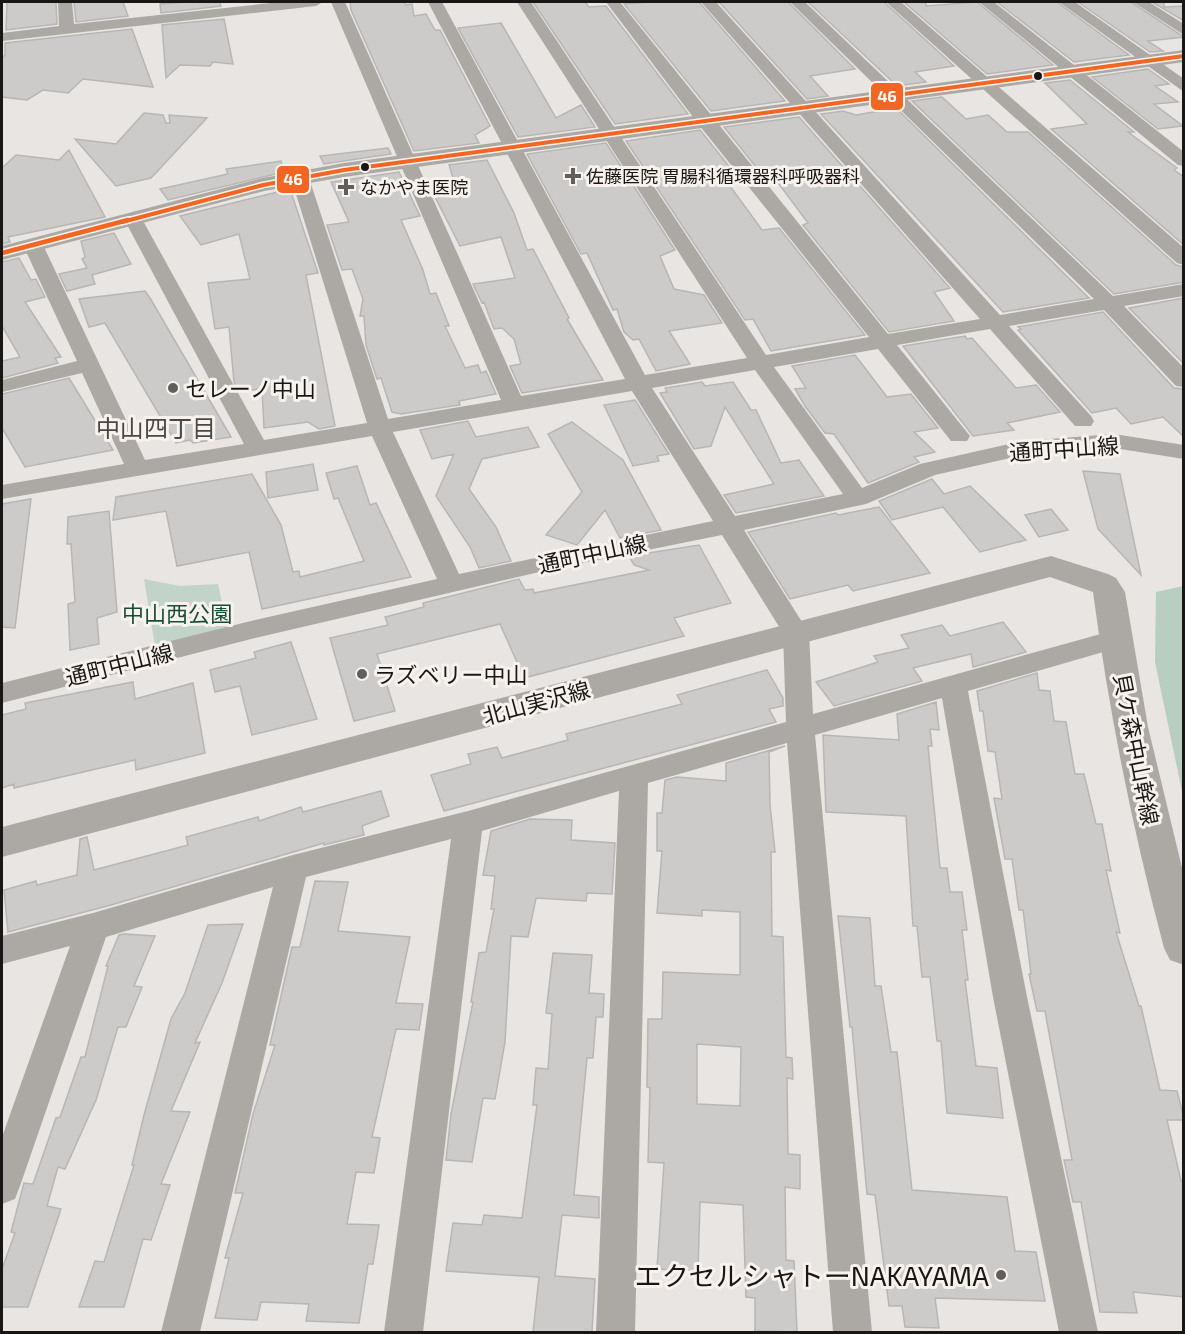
<svg xmlns="http://www.w3.org/2000/svg" width="1185" height="1334" viewBox="0 0 1185 1334" font-family="'Exo 2','Noto Sans JP',sans-serif">
<rect width="100%" height="100%" fill="#e8e5e2"/>
<path fill="#c2d4c9" d="M144,579L180,586L218,584L228,629L155,646Z"/>
<path fill="#b7cec1" d="M1183,586H1184L1183,796L1155,662L1156,592Z"/>
<path fill="#cdcbc9" stroke="#b8b6b4" stroke-width="1.5" fill-rule="evenodd" d="M7,2H56L57,24L6,30Z
M74,2H123L128,16L76,22Z
M186,2H220L221,6L161,13L160,4Z
M350,2H404L406,5L412,4L414,16L426,14L435,30H440L490,126L475,135L479,143L414,151L351,10Z
M533,2H585L589,7L606,6L688,114L615,124Z
M651,2H699L785,101L711,111L624,4Z
M719,2H788L855,69L810,76L828,96L807,99Z
M808,2H884L954,66L915,72L926,82L897,86Z
M904,2H926V6L977,2L1053,65L987,74Z
M997,2H1057L1129,55L1074,62Z
M1078,2H1131L1184,37L1148,41L1163,51L1150,52Z
M1152,2H1164V7L1184,6V21Z
M224,19L233,64L213,62L210,66L180,65L166,78L162,25Z
M501,23L556,118L581,105L595,127L518,137L458,28Z
M132,29L153,87L83,79L68,93L43,90L27,100L2,97V58L5,55V43Z
M1148,69L1169,84L1155,86L1178,102L1154,104L1183,126L1158,129L1092,77Z
M1070,80L1134,132H1128L1177,168L1174,170L1184,177V245L1051,129L1087,124L1045,83Z
M942,97L966,119L988,115L1007,132H1028L1176,265L1184,267V282L1114,294L912,101Z
M896,108L1089,298L1003,312L821,114L843,111L856,115Z
M144,113L163,115L166,123H170L169,115L207,118L151,178L116,186L75,139L116,144Z
M799,117L950,288L934,292L954,321L889,332L803,225L808,223L773,176L764,177L724,127Z
M700,130L740,180L727,182L762,230L779,228L865,335L771,351L753,319L745,320L626,141Z
M606,143L675,250L660,256L674,289L704,295L722,323L669,331L690,364L656,371L639,339L633,340L624,332L617,309L613,310L587,253L581,254L527,154Z
M388,148L391,154L324,164L320,156Z
M69,150L105,217L8,237L10,242L2,244V168L16,155L59,160Z
M487,160L514,213L527,250L533,249L569,318L567,319L603,380L522,393L510,366L521,364L514,339L502,328L494,329L484,302L482,303L473,284L515,278L501,237L460,246L432,191L456,188L449,165Z
M281,161L284,172L168,200L160,189L228,174L226,169Z
M399,172L420,216L401,220L423,270L430,294L436,293L449,326H445L465,368L478,365L481,373L486,371L496,394L459,401L460,405L401,414L392,412L381,378L377,379L366,345L364,316H360L363,299L352,269L342,270L327,225L349,222L331,182Z
M290,189L318,273L306,275L335,426L319,429L308,422L264,428L262,389L239,391L234,382L229,327L215,329L208,283L250,279L239,234L201,245L180,216Z
M114,233L131,264L92,275L95,284L67,291L59,274L87,268L82,259L85,257L81,241Z
M19,258L31,280L36,279L45,297L25,302L61,357L55,358L58,363L2,378V361L20,357L2,326V262Z
M145,291L150,298L231,437L193,443L190,440L176,443L105,323L89,327L79,299Z
M1184,298V364L1129,308Z
M1103,312L1174,388L1184,389V437L1163,417L1131,424L1116,408L1092,413L1018,330L1021,329L1018,327Z
M965,336L967,339L972,338L1016,388L1036,385L1060,412L1007,423L1014,430L973,436L903,346Z
M855,355L887,397L911,394L938,428L914,432L935,452L914,457L919,462L868,483L834,434L825,433L805,406L795,389L806,388L792,366Z
M69,378L113,450L25,467L2,428V394Z
M702,382L705,386L733,382L751,410H756L781,463L799,460L824,496L736,513L724,495L774,484L725,407L711,446L694,449L660,393L667,392L665,388Z
M635,400L669,454L657,456L659,461L633,466L604,405Z
M468,421L476,437L528,427L539,447L482,459L469,489L496,527L511,561L479,568L470,547L436,496L454,454L432,459L420,430Z
M572,422L623,460L661,530L620,538L605,510L577,545L546,535L582,492L548,434Z
M313,464L318,490L268,498L266,472Z
M357,466L370,505L376,503L411,577L262,609L249,552L177,566L166,511L113,520L116,497L252,474L281,525L293,572L299,571L300,577L364,561L338,498L334,499L326,473Z
M1083,471L1120,474L1141,575L1098,529Z
M932,479L944,494L970,486L1026,540L980,552L943,507L892,520L879,501Z
M31,499L15,628L2,627V504Z
M879,507L930,573L853,591L848,585L790,599L748,532L836,513L838,515Z
M1051,509L1068,530L1039,537L1025,515Z
M109,511L117,612L97,618L99,644L70,650L68,604L75,602L71,544H67L68,517Z
M699,545L731,603L674,618L684,636L524,678L500,624L377,654L395,711L354,721L330,638L388,625L385,617L424,607L423,603L519,579L525,590L533,589L534,593L649,570L634,565L629,556Z
M1003,622L1026,652L973,667L971,654L913,668L922,681L834,706L816,682L878,662L874,656L909,648L901,635L942,625L950,636Z
M291,642L317,719L252,735L240,686L215,692L210,670L256,658L254,652Z
M767,670L783,698V706L769,709L776,722L444,811L431,775L471,764L468,754L497,747L502,758L568,740L566,734L682,704L677,695Z
M1037,673L1039,690L1050,691L1054,721L1066,722L1075,774H1084L1096,824H1102L1111,871L1106,870L1120,933L1116,932L1139,1006H1141L1160,1090L1177,1091L1184,1118V1120H1167L1181,1181H1184V1297L1133,1292L1137,1313L1100,1312L1081,1202H1073L1064,1160H1072L1045,1011H1037L1029,974H1031L1023,910H1019L1012,859H1005L994,798L1002,799L995,752L988,751L983,711H980L977,691Z
M133,682L135,699L193,683L205,753L136,770L135,760L14,788V784L2,788V715L26,709L25,703Z
M936,702L939,730L930,729L932,746H928L940,868H947L950,892H962L967,930H962L968,980H965L976,1066L997,1068L1003,1118L947,1113L941,1041H937L930,977H922L917,926H913L906,816L826,812L823,735L899,740L897,714Z
M785,746L769,752L770,805L775,852H771L772,936L783,937L786,1057L792,1058L793,1079L787,1078L788,1154L800,1155V1189L785,1187L786,1260L794,1261L797,1332L755,1331V1298L746,1297L743,1205L700,1202L698,1271L657,1269L664,1163L648,1162L650,1088L647,1087L648,1019H662L663,972L740,975V912L702,910V916L657,913L662,851H657V813H662L665,780L677,777L726,781V763ZM697,1044L741,1047L740,1106L697,1104Z
M381,791L389,816L362,826L364,835L324,845V843L111,905L8,932L4,890L36,881L37,885L77,875L80,839L87,837L94,870L188,845L186,837L258,817L259,821L301,807L303,812Z
M530,819L572,820L571,840L615,843L612,894L587,893L586,901L536,898L528,937L511,936L505,1042L495,1099L483,1098L472,1162L446,1160L451,1114L473,1002H471L479,953L486,952L494,909H491L495,876L483,875L491,831Z
M315,881L348,882L338,931L410,937L396,1003L423,1004L419,1030L396,1029L372,1137L380,1138L374,1173L356,1172L347,1224L379,1225L373,1264H368L359,1323L306,1321L309,1304L261,1302L257,1320L215,1318L229,1258H225L243,1193H235L253,1114L275,1045H270L292,947H300Z
M838,916L870,918L875,986H881L891,1052H897L912,1190L1007,1197L1015,1251L1036,1252L1045,1301L935,1298L939,1328L905,1327L902,1306H889L875,1195L867,1194L852,1027H850Z
M243,924L222,983L195,1043L200,1042L171,1111L190,1112L161,1184L170,1185L151,1240L143,1239L124,1307H79L95,1261L104,1262L134,1165H132L144,1115L171,1019L185,993L208,925Z
M124,934L155,936L134,986L142,987L126,1027H118L96,1100L65,1169L58,1167L47,1206L61,1209L28,1307H2V1269L15,1233L11,1232L24,1183L33,1184L56,1118L60,1117L81,1057H85L108,966H106L119,935Z
M553,953L592,955L589,993L604,994L603,1017H596L593,1058H587L574,1195L599,1197V1218L562,1215L555,1276L595,1279L592,1332H533L539,1277L446,1271L453,1223L482,1225L484,1215L522,1218L537,1105H533L536,1068L548,1069L552,1014L546,1013Z"/>
<g fill="none" stroke-linecap="round" stroke-linejoin="round">
<path fill="#aca8a4" fill-rule="evenodd" d="M58,2H72L74,24L281,2H323L316,6L2,41V33L59,26Z
M331,2H345L521,396L625,379L428,2H442L645,375L747,358L517,2H531L766,355L869,337L699,125L606,2H620L888,334L980,319L701,2H716L1000,315L1094,299L790,2H805L1113,296L1184,284V296L1124,306L1184,368V387L1176,386L1104,310L1009,326L1091,416L1094,421L1091,426H1075L990,329L897,345L970,436L967,441H951L878,349L774,367L862,488L920,464L1023,441L1114,434L1184,445V459L1114,448L1023,455L935,475L866,504L744,530L809,633L813,714L1115,630L1124,632L1128,639L1124,646L968,691L1027,997L1098,1332H1059L993,997L942,698L815,735L872,1332H833L787,743L648,783L635,1332H596L619,791L482,831L423,1332H384L451,839L306,877L200,1332H161L273,887L106,937L20,1186L15,1199L2,1204V1137L70,946L2,964V936L93,913L293,855L468,811L786,722L783,633L722,535L548,570L251,639L2,703V683L251,621L437,579L372,436L2,499V485L124,464L82,373L2,392V380L77,361L23,245L33,239L43,245L145,460L244,444L124,219L133,213L142,219L264,440L367,423L291,178L300,173L309,178L388,419L501,400ZM755,370L843,494L735,516L652,388ZM632,391L713,521L459,574L393,432Z
M886,2H901L1184,248V265L1177,263Z
M979,2H994L1184,152V166L1178,165Z
M1059,2H1075L1184,79V92Z
M1133,2H1149L1184,24V35Z"/>
<path fill="#aca8a4" fill-rule="evenodd" d="M1184,50V62L344,177L264,191L2,260V246L263,178L344,163Z
M1051,556L1108,574L1116,578L1125,592L1148,727L1184,876V965L1170,960L1164,948C1133,831 1109,713 1093,592L1050,577L2,857V827Z"/>
<defs>
<path id="bus-1-far1" d="M122,222L263,185L344,170L1184,56"/>
<path id="bus-1" d="M2,253L128,220"/>
</defs>
<use href="#bus-1-far1" stroke="#f7f2ee" stroke-width="7"/>
<use href="#bus-1" stroke="#f7f2ee" stroke-width="8"/>
<use href="#bus-1-far1" stroke="#f26522" stroke-width="4"/>
<use href="#bus-1" stroke="#f26522" stroke-width="4.5"/>
</g>
<g fill="#191715" stroke="#f7f2ee" stroke-width="2">
<circle cx="1038" cy="76" r="5"/>
<circle cx="365" cy="167" r="5"/>
</g>
<g fill="#615f5d" stroke="#f7f2ee" stroke-width="2">
<path d="M570 167h6v6h6v6h-6v6h-6v-6h-6v-6h6z"/>
<path d="M343 178h6v6h6v6h-6v6h-6v-6h-6v-6h6z"/>
<circle cx="173" cy="388" r="6"/>
<circle cx="362" cy="674" r="6"/>
<circle cx="1001" cy="1275" r="6"/>
</g>
<g text-anchor="middle" dominant-baseline="central" stroke-width="6" stroke-linejoin="round" paint-order="stroke">
<g font-size="18" fill="#191715" stroke="#f7f2ee" text-anchor="start">
<text x="586" y="176">佐藤医院 胃腸科循環器科呼吸器科</text>
<text x="360" y="187">なかやま医院</text>
</g>
<g font-size="22" fill="#191715" stroke="#f7f2ee" text-anchor="start">
<text x="185" y="388">セレーノ中山</text>
<text x="374" y="674">ラズベリー中山</text>
</g>
<g font-size="22" fill="#191715" stroke="#f7f2ee">
<text transform="translate(1064 448) rotate(-4)">通町中山線</text>
<text transform="translate(592 553) rotate(-12)">通町中山線</text>
<text transform="translate(119 664) rotate(-14)">通町中山線</text>
<text transform="translate(536 702) rotate(-15)">北山実沢線</text>
<text transform="translate(1137 749) rotate(79)">貝ケ森中山幹線</text>
</g>
<g font-size="22" fill="#164d37" stroke="#f7f2ee">
<text x="177" y="613">中山西公園</text>
</g>
<g font-size="24" fill="#4b4743" stroke="#f7f2ee">
<text x="156" y="427">中山四丁目</text>
</g>
<g font-size="27" fill="#191715" stroke="#f7f2ee" text-anchor="end">
<text x="989" y="1275">エクセルシャトーNAKAYAMA</text>
</g>
</g>
<g stroke="#f7f2ee" stroke-width="2">
<rect x="870" y="82" width="34" height="29" rx="6" fill="#f26522"/>
<rect x="276" y="165" width="34" height="29" rx="6" fill="#f26522"/>
</g>
<g font-size="16" text-anchor="middle" font-weight="bold" fill="#fff">
<text x="887" y="102">46</text>
<text x="293" y="185">46</text>
</g>
<rect width="1185" height="1334" fill="none" stroke="#191715" stroke-width="6"/>
</svg>
